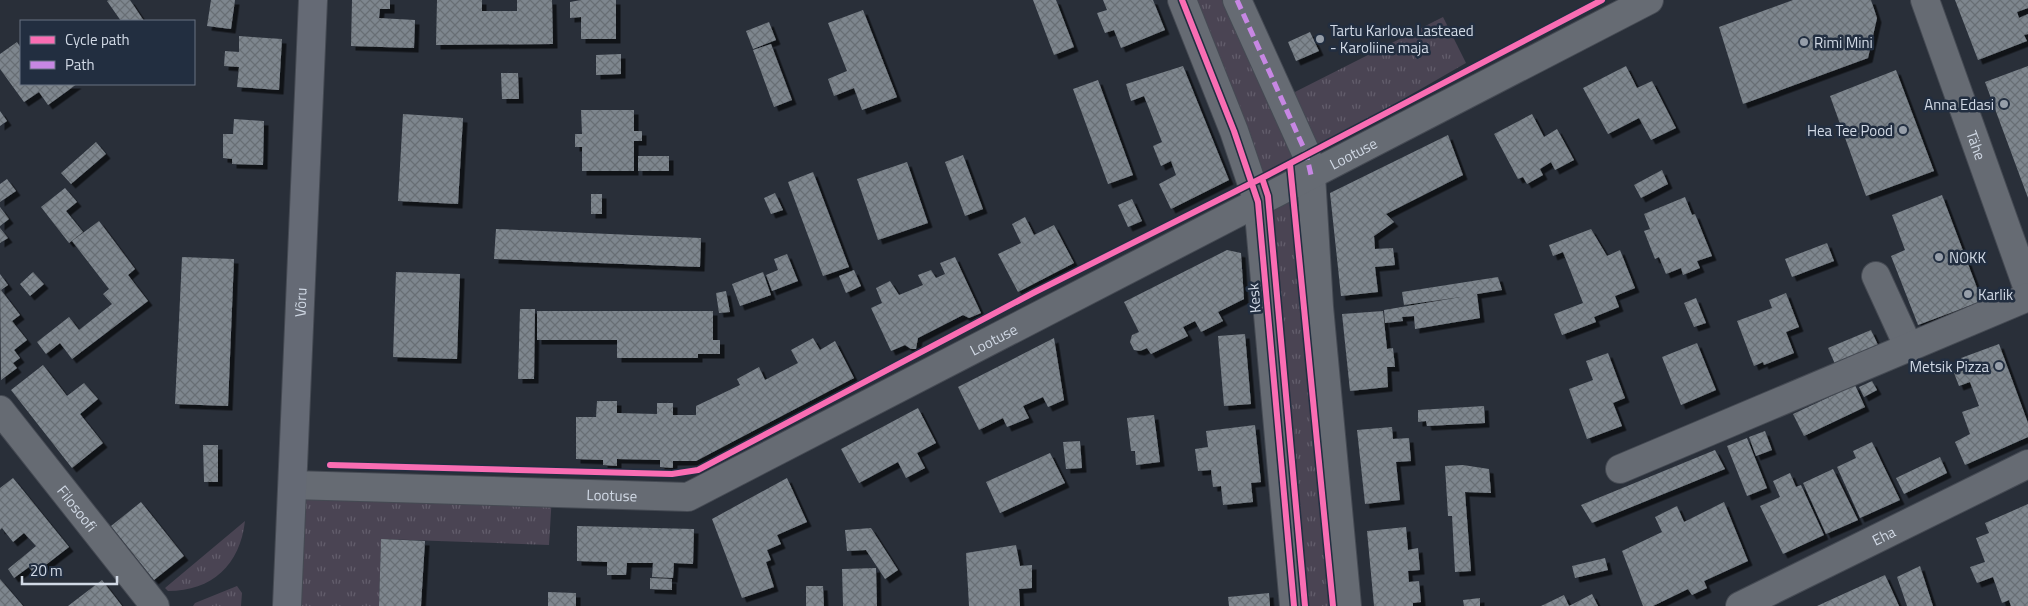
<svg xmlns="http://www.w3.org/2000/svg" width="2028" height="606" viewBox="0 0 2028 606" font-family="'Titillium Web',sans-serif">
<defs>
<pattern id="grass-tufts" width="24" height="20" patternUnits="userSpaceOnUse" patternTransform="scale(1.25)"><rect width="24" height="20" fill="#4a4453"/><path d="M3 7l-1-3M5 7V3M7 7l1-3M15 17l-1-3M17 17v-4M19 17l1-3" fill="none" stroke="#635e6c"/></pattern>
<pattern id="building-cross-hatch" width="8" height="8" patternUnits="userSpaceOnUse" patternTransform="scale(1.25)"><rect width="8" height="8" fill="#7e868e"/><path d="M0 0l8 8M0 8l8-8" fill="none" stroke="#686e74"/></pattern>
<filter id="shadow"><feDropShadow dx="4.5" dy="4.5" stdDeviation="0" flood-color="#0009"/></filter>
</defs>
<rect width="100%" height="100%" fill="#292f39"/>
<path fill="url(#grass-tufts)" d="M1182,0H1239L1285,97L1443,17L1466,63L1311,152L1347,606H1294L1258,202Z
M302,489L552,495L549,545L381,539L379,606H298Z
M245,521C240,565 212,591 168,591L165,588Z
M237,586L242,593L241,606H193L195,603Z"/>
<path fill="url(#building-cross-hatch)" filter="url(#shadow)" d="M109,0H130L144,21H121L107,1Z
M211,0H235L231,29L207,26Z
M352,0H390V9H380L379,18L415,20L414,48L351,46Z
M437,0H482V11H517V0H552L553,44L436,45Z
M581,0H616V39H581V17L570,18V2Z
M1033,0H1056L1074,47L1054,55Z
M1103,0H1153L1165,30L1121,48L1114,30L1105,33L1097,13L1107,10Z
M1793,0H1871L1877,18L1868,58L1743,104L1719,27Z
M1955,0H2028V8L2017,12L2019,18L2028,14V34L2024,35L2027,41L1978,60Z
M863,10L897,97L862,110L854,88L834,96L828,79L847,71L828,23Z
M769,22L776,40L753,49L746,31Z
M1310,32L1319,51L1296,61L1288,42Z
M239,36L282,39L279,90L237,87L239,67L224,66L225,51L239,52Z
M17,42L21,48V84H77L48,105L39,92L24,102L0,69V54Z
M771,44L792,100L774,107L753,50Z
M621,54V74L596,75V55Z
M1183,66L1229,180L1171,209L1159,184L1176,175L1171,161L1161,166L1153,146L1162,142L1144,96L1131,101L1126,84Z
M1626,66L1637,88L1652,81L1676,128L1651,140L1639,118L1608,134L1583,88Z
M2028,66V198L1985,82Z
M1896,70L1934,171L1866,196L1830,96Z
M501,73H518L519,99H502Z
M1098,80L1133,175L1108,184L1073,89Z
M581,110H634V131H642V141H634V171H582V147H575V134H582Z
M0,111L7,121L0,126Z
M403,114L463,118L458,204L398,201Z
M1532,114L1544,137L1557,129L1574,160L1555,170L1551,162L1540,169L1543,175L1527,184L1523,177L1518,179L1494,134Z
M234,119L264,121L263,165L232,164V159L223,158V134H233Z
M1448,135L1463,175L1386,214L1394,222L1374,236L1375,249L1393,248L1395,265L1375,267L1378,292L1341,296L1330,193Z
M96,142L106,154L71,184L61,173Z
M963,155L983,209L965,216L945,162Z
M638,156H669V171H638Z
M907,162L928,223L878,240L857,179Z
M1662,170L1668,184L1641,198L1634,185Z
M813,172L849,267L823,276L788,182Z
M7,179L16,191L0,202V184Z
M65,188L77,202L66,211L83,232L69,243L41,207Z
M775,193L783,210L771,214L764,198Z
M591,194H602V214H591Z
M1942,195L1982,301L1918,325L1891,256L1905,250L1892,215Z
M1685,197L1692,215L1695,214L1712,256L1697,261L1700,268L1683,275L1681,268L1666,274L1659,257L1655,259L1644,231L1650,229L1644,214Z
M1132,199L1142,221L1128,227L1118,205Z
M0,207L9,219L0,226Z
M1025,217L1034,235L1054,225L1074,263L1018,292L998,254L1021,243L1012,224Z
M99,221L135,269L128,275L148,301L72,359L60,343L46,354L37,342L69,317L79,330L112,304L103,294L109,289L72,241Z
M0,228L8,238L0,243Z
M496,229L701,238L700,267L494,259Z
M1591,229L1607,256L1620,250L1635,288L1615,296L1619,307L1594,317L1596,322L1562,335L1554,314L1583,303L1563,252L1553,256L1549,245Z
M1827,243L1834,261L1792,277L1785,259Z
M1227,250L1241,253L1244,299L1218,312L1223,321L1201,332L1195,321L1183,327L1188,336L1151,354L1147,348L1140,351L1134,350L1130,342L1132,335L1139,332L1124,302Z
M787,254L798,281L772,291L766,275L778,270L774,259Z
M182,257L234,259L228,406L175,404Z
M955,257L981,313L969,318L963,315L918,338L916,349H911L905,345L891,351L871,308L882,303L876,288L890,281L899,295L923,285L918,275L931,270L936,278L945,274L940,263Z
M854,270L861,286L846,293L839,276Z
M33,272L44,284L30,296L20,284Z
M396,272L460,274L457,359L393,357Z
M763,272L771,295L740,306L732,284Z
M0,274L8,285L1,290L20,315L12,321L27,340L14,350L20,358L13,363L17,368L1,380Z
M1498,277L1502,290L1477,294L1480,318L1415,329L1414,316L1402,317L1403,321L1385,323L1384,310L1461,297L1404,305L1402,292Z
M726,291L730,312L719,313L716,293Z
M1786,293L1799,327L1786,332L1794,353L1764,365L1763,362L1754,366L1737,321L1772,308L1769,300Z
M1696,298L1706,323L1694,327L1684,303Z
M520,309H535L534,379H518Z
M537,311H713V340H720V354H698V358H617V340H537Z
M1383,311L1387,349L1393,348L1395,367H1387L1388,387L1350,391L1342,314Z
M1871,330L1878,345L1835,364L1828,348Z
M1245,334L1251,404L1224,406L1218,336Z
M813,338L820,350L835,341L854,378L696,461H673V468L660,467V460L617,459V466L603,465V460L576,459V417H596L597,401H617V413L657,414V403H673V415H696V406L740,385L737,379L759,367L765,380L798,363L791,350Z
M1054,338L1064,400L1048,407L1043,397L1023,406L1029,418L1007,427L1003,418L979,430L958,387Z
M1697,343L1716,390L1681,405L1662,357Z
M1999,344L2028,423V437L1965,465L1955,442L1970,434L1962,412L1979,406L1970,382L1959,386L1954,373L1965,370L1961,358Z
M1608,353L1625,398L1613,403L1622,426L1587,439L1569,389L1593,380L1586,361Z
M43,365L67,396L84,383L98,399L80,414L103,443L72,468L11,390Z
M1872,381L1877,390L1864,397L1859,387Z
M1855,385L1865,407L1804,436L1793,414Z
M1484,406L1485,423L1427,426L1426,421L1418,422V410Z
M918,408L936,443L917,453L925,468L906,478L898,462L859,483L841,449Z
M1154,415L1160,462L1136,465L1135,451H1131L1127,418Z
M1255,425L1261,482L1251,483L1253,502L1223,505L1221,486L1213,487L1211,470L1198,471L1195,449L1208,447L1206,431Z
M1392,427L1393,439L1409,438L1411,461L1396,462L1400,500L1365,504L1357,430Z
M1765,431L1772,450L1756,456L1749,437Z
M1747,438L1767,488L1747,496L1727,446Z
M1080,441L1082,468L1066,469L1063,442Z
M1872,442L1900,500L1860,518L1837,467L1856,458L1853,451Z
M203,445H218V482H204Z
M1715,450L1725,469L1592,523L1581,505Z
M1050,453L1065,483L1000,513L986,482Z
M1940,457L1947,473L1904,494L1896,478Z
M1463,465L1489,469L1491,493L1465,492L1471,571L1455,572L1452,516H1448L1445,466Z
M1833,469L1858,520L1826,534L1803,483Z
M1790,473L1796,487L1801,485L1824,535L1783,554L1760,506L1780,497L1773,481Z
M13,478L69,547L34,574L29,567L14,578L8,569L36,546L24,533L13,542L2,528L0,530V488Z
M787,478L807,522L777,535L781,544L767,550L771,560L766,562L774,587L742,598L712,519Z
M141,502L184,556L154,580L111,526Z
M1724,502L1748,561L1704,581L1707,588L1692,595L1688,589L1653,606H1643L1622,551L1662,532L1655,517L1677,506L1684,522Z
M2028,504V606H2011L2009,600L2002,603L1993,577L1977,583L1970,567L1985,562L1976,538L1989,533L1985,523Z
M577,526L694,529L693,564L674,563L673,578L652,577L653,563H627L626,575H607V562L577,561Z
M1406,527L1408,550L1418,548L1420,570L1408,571L1409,582L1419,581L1421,602L1413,603V606H1374L1367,531Z
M871,528L898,570L885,579L866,550L847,551L845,530Z
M381,539L425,541L421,606H379Z
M1016,545L1020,566L1032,565V588L1019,589L1020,606H969L966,553Z
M1605,558L1608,570L1575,578L1572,566Z
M1920,566L1933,606H1907L1897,577Z
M876,568L877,606H843L842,569Z
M1885,575L1899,606H1817Z
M650,578L672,579V590L650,589Z
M0,579L23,606H0Z
M102,580L122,606H68Z
M806,586H823L824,606H806Z
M548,592L576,593V606H548Z
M1269,593L1270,606H1229L1228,597Z
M1592,594L1598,606H1541L1564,595L1569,606Z
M1480,598V606H1464L1463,600Z"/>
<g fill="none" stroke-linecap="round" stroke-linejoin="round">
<defs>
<g id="minor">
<path d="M1182,0L1234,131L1258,202L1294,606"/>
<path d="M1237,0L1306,153L1311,175L1319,307L1347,606"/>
<path id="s1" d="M1925,0L2028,289"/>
<path d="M1876,276L1909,348"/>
<path id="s2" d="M0,410L155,606"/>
<path d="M1620,469L2028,297"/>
<path id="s3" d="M293,485L688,497L1649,0"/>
<path id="s4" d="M1740,606L2028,464"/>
</g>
<g id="major">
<path id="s5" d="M287,606L313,0"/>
</g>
</defs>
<use href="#minor" stroke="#454a53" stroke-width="30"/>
<use href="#major" stroke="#454a53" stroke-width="30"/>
<use href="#minor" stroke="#666b73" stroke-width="28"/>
<use href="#major" stroke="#656a75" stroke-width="28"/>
<path stroke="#c787e3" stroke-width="5" stroke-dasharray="10 5" stroke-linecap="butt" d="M1237,0L1306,153L1311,175"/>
<defs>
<path id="cycleway" d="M1182,0L1234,131L1258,202L1294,606
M1290,164L1333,606
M1262,178L1268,196L1305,606
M330,465L672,474L698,470L1033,293L1262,178L1602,0"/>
</defs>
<use href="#cycleway" stroke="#222e40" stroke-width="9"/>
<use href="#cycleway" stroke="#f96db3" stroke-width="6"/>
</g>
<g fill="#969ea9" stroke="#222e40" stroke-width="2">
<circle cx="1320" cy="39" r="5"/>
<circle cx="1804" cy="42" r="5"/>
<circle cx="2004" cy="104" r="5"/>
<circle cx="1903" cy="130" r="5"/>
<circle cx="1939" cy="257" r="5"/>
<circle cx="1968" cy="294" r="5"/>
<circle cx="1999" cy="366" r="5"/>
</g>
<g text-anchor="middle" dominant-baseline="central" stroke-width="5" stroke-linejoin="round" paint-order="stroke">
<g font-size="15" fill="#d1d9e5" stroke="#222e40" text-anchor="start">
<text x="1330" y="30">Tartu Karlova Lasteaed<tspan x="1330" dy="17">- Karoliine maja</tspan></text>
<text x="1814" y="42">Rimi Mini</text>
<text x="1994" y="104" text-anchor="end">Anna Edasi</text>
<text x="1893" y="130" text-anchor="end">Hea Tee Pood</text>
<text x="1949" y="257">NOKK</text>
<text x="1978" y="294">Karlik</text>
<text x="1989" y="366" text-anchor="end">Metsik Pizza</text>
</g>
<g font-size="15" fill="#d1d9e5" stroke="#222e40">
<text stroke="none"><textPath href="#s1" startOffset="154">Tähe</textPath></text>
<text stroke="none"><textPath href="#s3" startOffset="1144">Lootuse</textPath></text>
<text transform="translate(1254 298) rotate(-95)">Kesk</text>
<text stroke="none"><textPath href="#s5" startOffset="304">Võru</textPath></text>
<text stroke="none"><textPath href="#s3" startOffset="739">Lootuse</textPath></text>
<text stroke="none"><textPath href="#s3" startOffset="319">Lootuse</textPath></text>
<text stroke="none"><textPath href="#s2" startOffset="125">Filosoofi</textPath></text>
<text stroke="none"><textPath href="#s4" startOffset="160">Eha</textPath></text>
</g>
</g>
<rect x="20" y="20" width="175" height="65" fill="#222e40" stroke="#687282"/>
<rect x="30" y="36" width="25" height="8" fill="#f96db3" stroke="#687282"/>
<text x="65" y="45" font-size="15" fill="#d1d9e5">Cycle path</text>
<rect x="30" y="61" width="25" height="8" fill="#c787e3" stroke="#687282"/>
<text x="65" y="70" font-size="15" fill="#d1d9e5">Path</text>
<path d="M22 576v8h95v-8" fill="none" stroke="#d1d9e5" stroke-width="2.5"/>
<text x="30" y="576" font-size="15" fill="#d1d9e5" stroke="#222e40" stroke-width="4" paint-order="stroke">20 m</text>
</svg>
